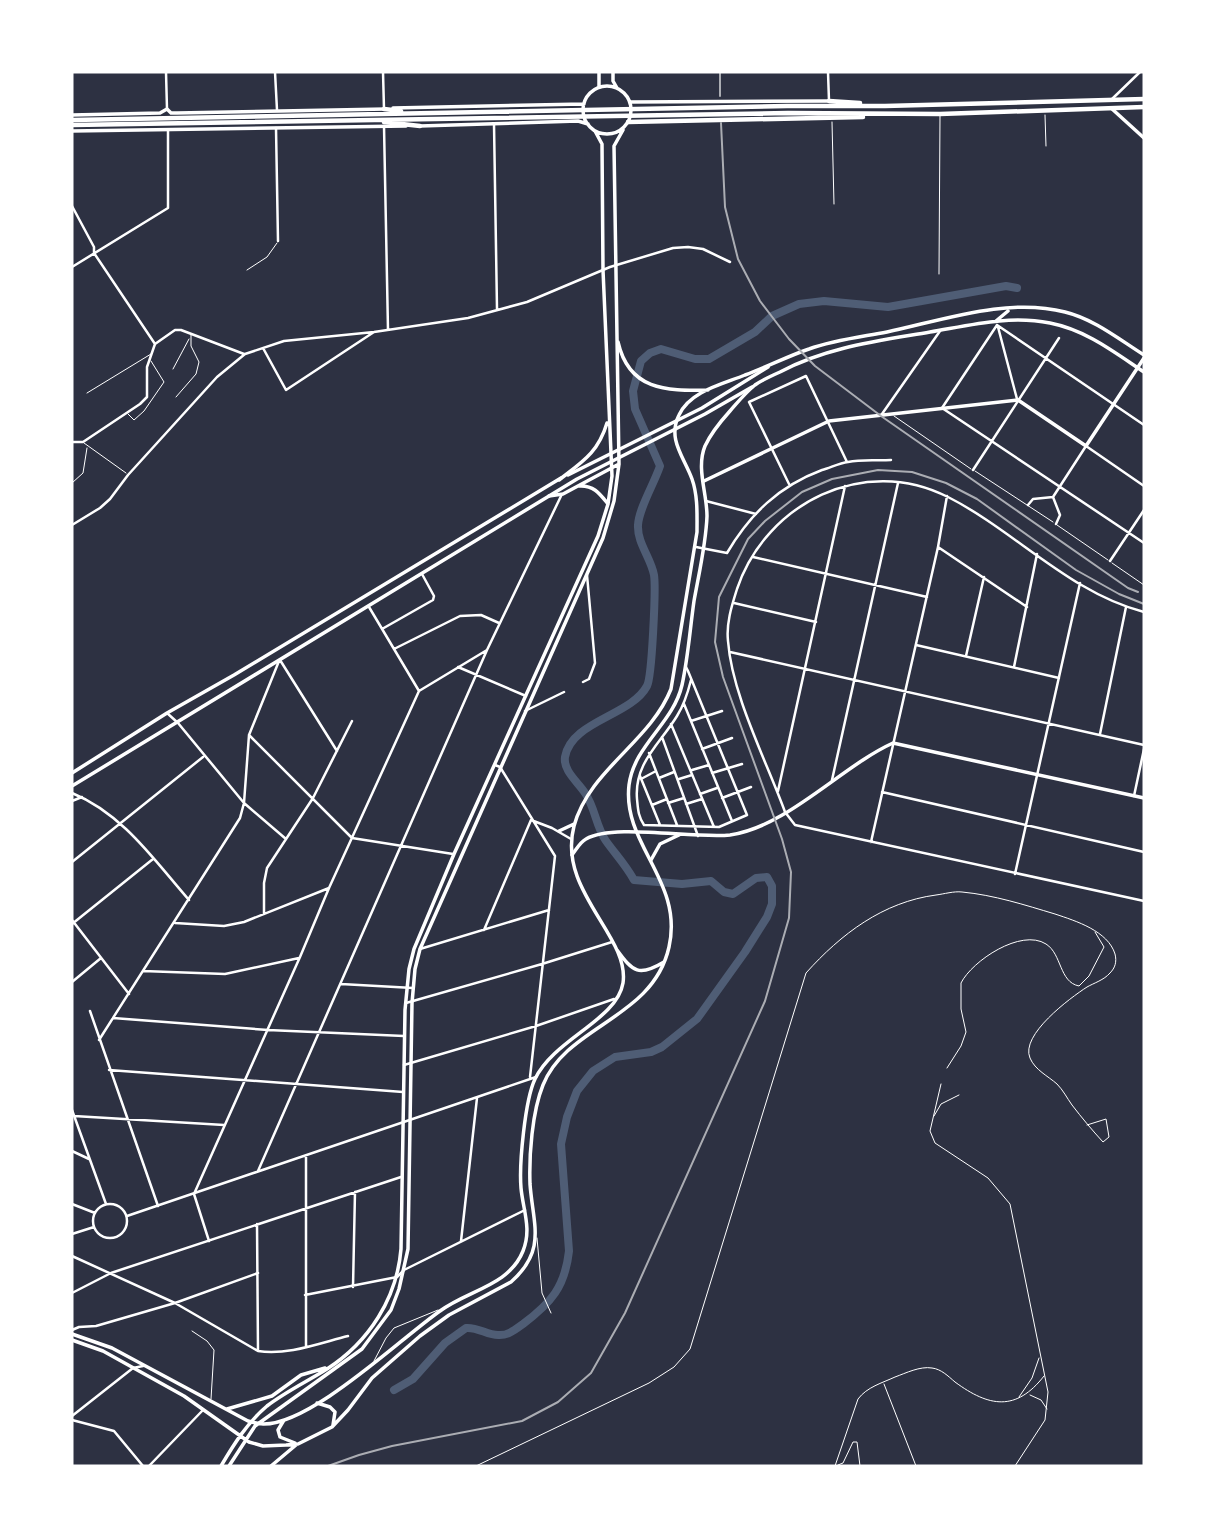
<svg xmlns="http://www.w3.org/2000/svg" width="1216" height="1538" viewBox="0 0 1216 1538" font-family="'Source Sans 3',sans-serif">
<rect width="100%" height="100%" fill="#2d3142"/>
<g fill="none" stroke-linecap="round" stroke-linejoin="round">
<path stroke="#4f5d75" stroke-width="8" d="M394,1390L413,1379L445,1343L466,1328C478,1327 487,1335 498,1335C508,1336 516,1329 523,1324C551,1303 565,1287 569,1251L561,1144L567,1117L577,1091L593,1071L615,1057L651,1052L662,1047L697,1019L745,952L767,917L772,904V886L767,877L756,878L733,894L724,892L711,881L682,884L634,880C625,864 616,855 606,841C596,827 595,807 585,793C578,782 563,771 565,757C571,721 631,716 647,686C652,677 656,588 654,575C651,558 637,543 638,525C639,508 654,484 660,466L635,409L633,391L641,361L650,353L661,349L695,359H709L755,332L772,316L799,304L824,301L888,307L1006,286L1017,288"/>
<path stroke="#fff" stroke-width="1" d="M1045,115L1046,146
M832,122L834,204
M247,270L267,257L277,243
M939,274L940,116
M173,369L189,339
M87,393L151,354
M176,397L196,374L199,362L191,346V335
M128,414L134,420L144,411L164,382L151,361
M894,416L971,469
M84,443L126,473
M975,471L1053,522
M72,483L83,473L87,448
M1057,525L1108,560
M1112,563L1144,585
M947,1068L961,1046L966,1032L961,1009V983C972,961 1021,928 1046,944C1062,954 1059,982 1079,986L1089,976L1104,947L1095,932
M941,1084L930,1131L935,1143L988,1178L1010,1204L1048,1392L1045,1420L1015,1466
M934,1116L941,1104L959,1095
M537,1238L542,1293L551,1313
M192,1331L207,1341L214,1350L211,1399
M374,1361L386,1338L394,1328L438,1310
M884,1384L916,1466
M1030,1395L1041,1400L1047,1409
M1019,1397L1032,1378L1039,1358
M838,1465L843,1463L853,1442H857L860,1466
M476,1466L649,1383L674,1367L690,1349L806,973C841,934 883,902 936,895C944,894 954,891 962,892C994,895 1025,905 1055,914C1076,921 1108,931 1115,954C1117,962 1115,968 1110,973C1104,980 1094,983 1087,987C1070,998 1020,1035 1030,1058C1035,1070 1048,1076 1057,1084C1063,1090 1067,1098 1072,1105C1082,1118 1092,1130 1103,1142L1109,1137L1106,1119L1087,1125
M835,1466L858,1399C867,1387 882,1383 895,1377C906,1373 920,1366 932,1368C941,1369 948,1376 955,1382C989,1407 1016,1412 1044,1376"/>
<path stroke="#fff" stroke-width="2.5" d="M166,72L167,109
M275,72L277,110
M383,72L384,109
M828,72L829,101
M1112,99L1140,72
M494,124L497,309
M384,126L388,330
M276,128L278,241
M72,206L94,247V253L155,344
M72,267L168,208V130
M997,325L942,408L1144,543
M997,325L1144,425
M998,327L1017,399
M155,344L175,330H181L244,354
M263,348L286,390L374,332
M882,414L940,331
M72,442H83L140,404L147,397V367L155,344
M973,470L1059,338
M789,484L749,402L806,376L847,462
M1053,497L1086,446L1144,486
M1053,497L1060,515L1056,524
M706,501L756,514
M1028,505L1033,499L1053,497
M72,525L100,508L110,499L128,475L217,377L245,354L284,341L374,332L468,318L527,302L610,267L673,248L688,247L703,249L730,262
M696,547L727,553C750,514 779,486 822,470C830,468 839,463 848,462C862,459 877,461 891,460
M938,547L1027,607
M753,557L927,597
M1110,561L1144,510
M734,603L816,622
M369,607L419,691
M1144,612C1070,593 1015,531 948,497C864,454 766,503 737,589C732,605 726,623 728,641C732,695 766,760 785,812L795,825L1144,901
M382,629L433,600L434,596L422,574
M916,645L1059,678
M394,649L460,616L481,615L499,623
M730,652L1144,745
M966,656L984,577
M280,660L337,751
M458,667L526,696
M686,667L688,671L747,815L719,827L644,825C638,816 638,809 637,799C634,763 660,744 677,716C684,705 688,692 691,680
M1014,667L1037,554
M583,682L589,679L595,663L587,575
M684,704L732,821
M525,711L564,692
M167,713L178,723L244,803L286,839
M691,721L722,711
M671,724L714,827
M1100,734L1126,607
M249,735L352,838L453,854
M662,737L698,836
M702,749L732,738
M649,753L677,825
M495,765L500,767L555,856L530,1077
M692,770L709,765
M712,773L742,764
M640,776L660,825
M659,778L674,772
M641,779L656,771
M679,779L692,775
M832,780L898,483
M778,791L845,486
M882,792L1144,852
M72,793C123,814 154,860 189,900
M700,794L717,788
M1134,796L1144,749
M722,798L751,787
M72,801L82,797
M668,803L684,798
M686,804L702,799
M652,805L667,799
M531,820L552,828L571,839
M871,842L938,547L947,496
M72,862L203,757
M1015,874L1080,583
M264,914V883L267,868L313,798L352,721
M72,920L129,994
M175,923L224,926L244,922L329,888
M72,924L153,859
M484,930L531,820
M420,949L549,910
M143,971L225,974L299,958
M72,982L101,958
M341,984L413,988
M406,1003L542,964L612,942
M90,1011L158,1206
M113,1018L268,1030L404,1036
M99,1040L240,818L244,803L249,735L279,661
M404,1065L536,1026L614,999
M109,1070L403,1092
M72,1110L106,1204
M74,1116L224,1125
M72,1151L89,1159
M258,1171L487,650L562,494
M93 1221a17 17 0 1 1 34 0a17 17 0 1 1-34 0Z
M72,1204L95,1213
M127,1216L536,1077
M257,1224L258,1350
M72,1234L94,1227
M209,1241L194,1194L300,957L329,888L419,691L487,650
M461,1241L477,1098
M72,1256L175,1303L258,1351C286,1356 320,1343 348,1336
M353,1287L355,1192
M72,1293L111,1273L401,1177
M305,1295L397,1277L404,1270L525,1210
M72,1330L79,1327L96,1326L175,1303L258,1273
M306,1346V1157
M72,1416L133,1368L143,1366
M72,1420L114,1431L143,1466
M149,1466L203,1410"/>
<path stroke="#fff" stroke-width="3.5" d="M1111,108L1144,138
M568,475L702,408L768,367
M704,481L829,421L1018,400L1086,446L1144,358
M72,773L167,713L234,675L561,478
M72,786L577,479L705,414L752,387
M572,855C576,850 580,842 586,839C613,823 694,839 730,835C787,827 842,766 893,743L1144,798
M651,860L660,844L679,835"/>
<path stroke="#fff" stroke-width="3.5" d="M613,72V81L617,88
M583 110a24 24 0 1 1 48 0a24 24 0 1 1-48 0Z
M599,87V72
M630,102L829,101
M393,108L584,104
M72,115L160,113L167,109L171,113H177L386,109
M420,126L578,121L588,124
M72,131L406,126
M996,321L1008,311
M618,342C629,390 665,391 708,390
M559,480C582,462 598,453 607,423
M579,486C594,485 600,494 608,504
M549,496L563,494L619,464
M559,831L574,824
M617,950C633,972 639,977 664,962
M72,1334L112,1348L248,1421C252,1422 258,1424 263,1424C311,1425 400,1339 440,1311C468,1290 509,1286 523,1251C532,1229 523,1210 521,1188C519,1164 525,1100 535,1079C554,1039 617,1020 623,983C630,936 557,891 574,826C589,770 650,742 671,689L697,532C697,515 698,496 692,479C684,457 667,439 679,415C690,391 723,384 745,375C767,367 788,356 809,349C834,340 861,337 887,332C943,320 1008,297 1065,312C1094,319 1120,340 1144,355
M72,1340L103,1351L184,1396L249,1442L263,1446L286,1445L298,1444L332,1427L348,1410L372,1378L420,1336L449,1315L511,1282C547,1250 533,1225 530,1184C529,1156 532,1112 543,1085C567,1025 653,1019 669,947C684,881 622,845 629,785C634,745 673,724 682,685C688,658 690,629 694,601C699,573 706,544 707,516C707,493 696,468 705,446C711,433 721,421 730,411C738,402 745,393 755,385C762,380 771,376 780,372C827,347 878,341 930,332C971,325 1009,315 1050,323C1086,330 1114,352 1144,372
M317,1403L330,1407L335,1412L333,1425
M227,1409L272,1396L301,1375L325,1368
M284,1420L278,1430L280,1437L295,1443
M221,1466C234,1444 247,1423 267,1406C285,1392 308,1381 327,1369C369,1342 397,1298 401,1249L405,1010L409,969L414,949L454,854L598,536L608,504L612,476L603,270L602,144L595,131
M229,1466L255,1426L362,1349L391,1310L399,1289L408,1249L412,1003L415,969L420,949L603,538L614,501L619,464L614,146L623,130
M271,1466L296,1445"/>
<path stroke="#fff" stroke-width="4.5" d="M829,101L860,103
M384,109L401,111
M72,120L787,106H885L1144,99
M384,122L420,126
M628,122L863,117
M72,125L788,113L940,114L1144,107"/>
<path stroke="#abadb3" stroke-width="2" d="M720,72V96
M721,123L725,207L738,259L760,301L789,339L815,366L881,416L1128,588L1138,592
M328,1466L359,1455L392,1446L522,1421L558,1402L591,1373L625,1313L765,1001L789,918L791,872L782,839L723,677L715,642L719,597L748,539L765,521L802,492L832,479L878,470L912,472L946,483L977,499L1076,570L1119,594L1144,604"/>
</g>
<rect width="1216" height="1538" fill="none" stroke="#ffffff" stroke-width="147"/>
</svg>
